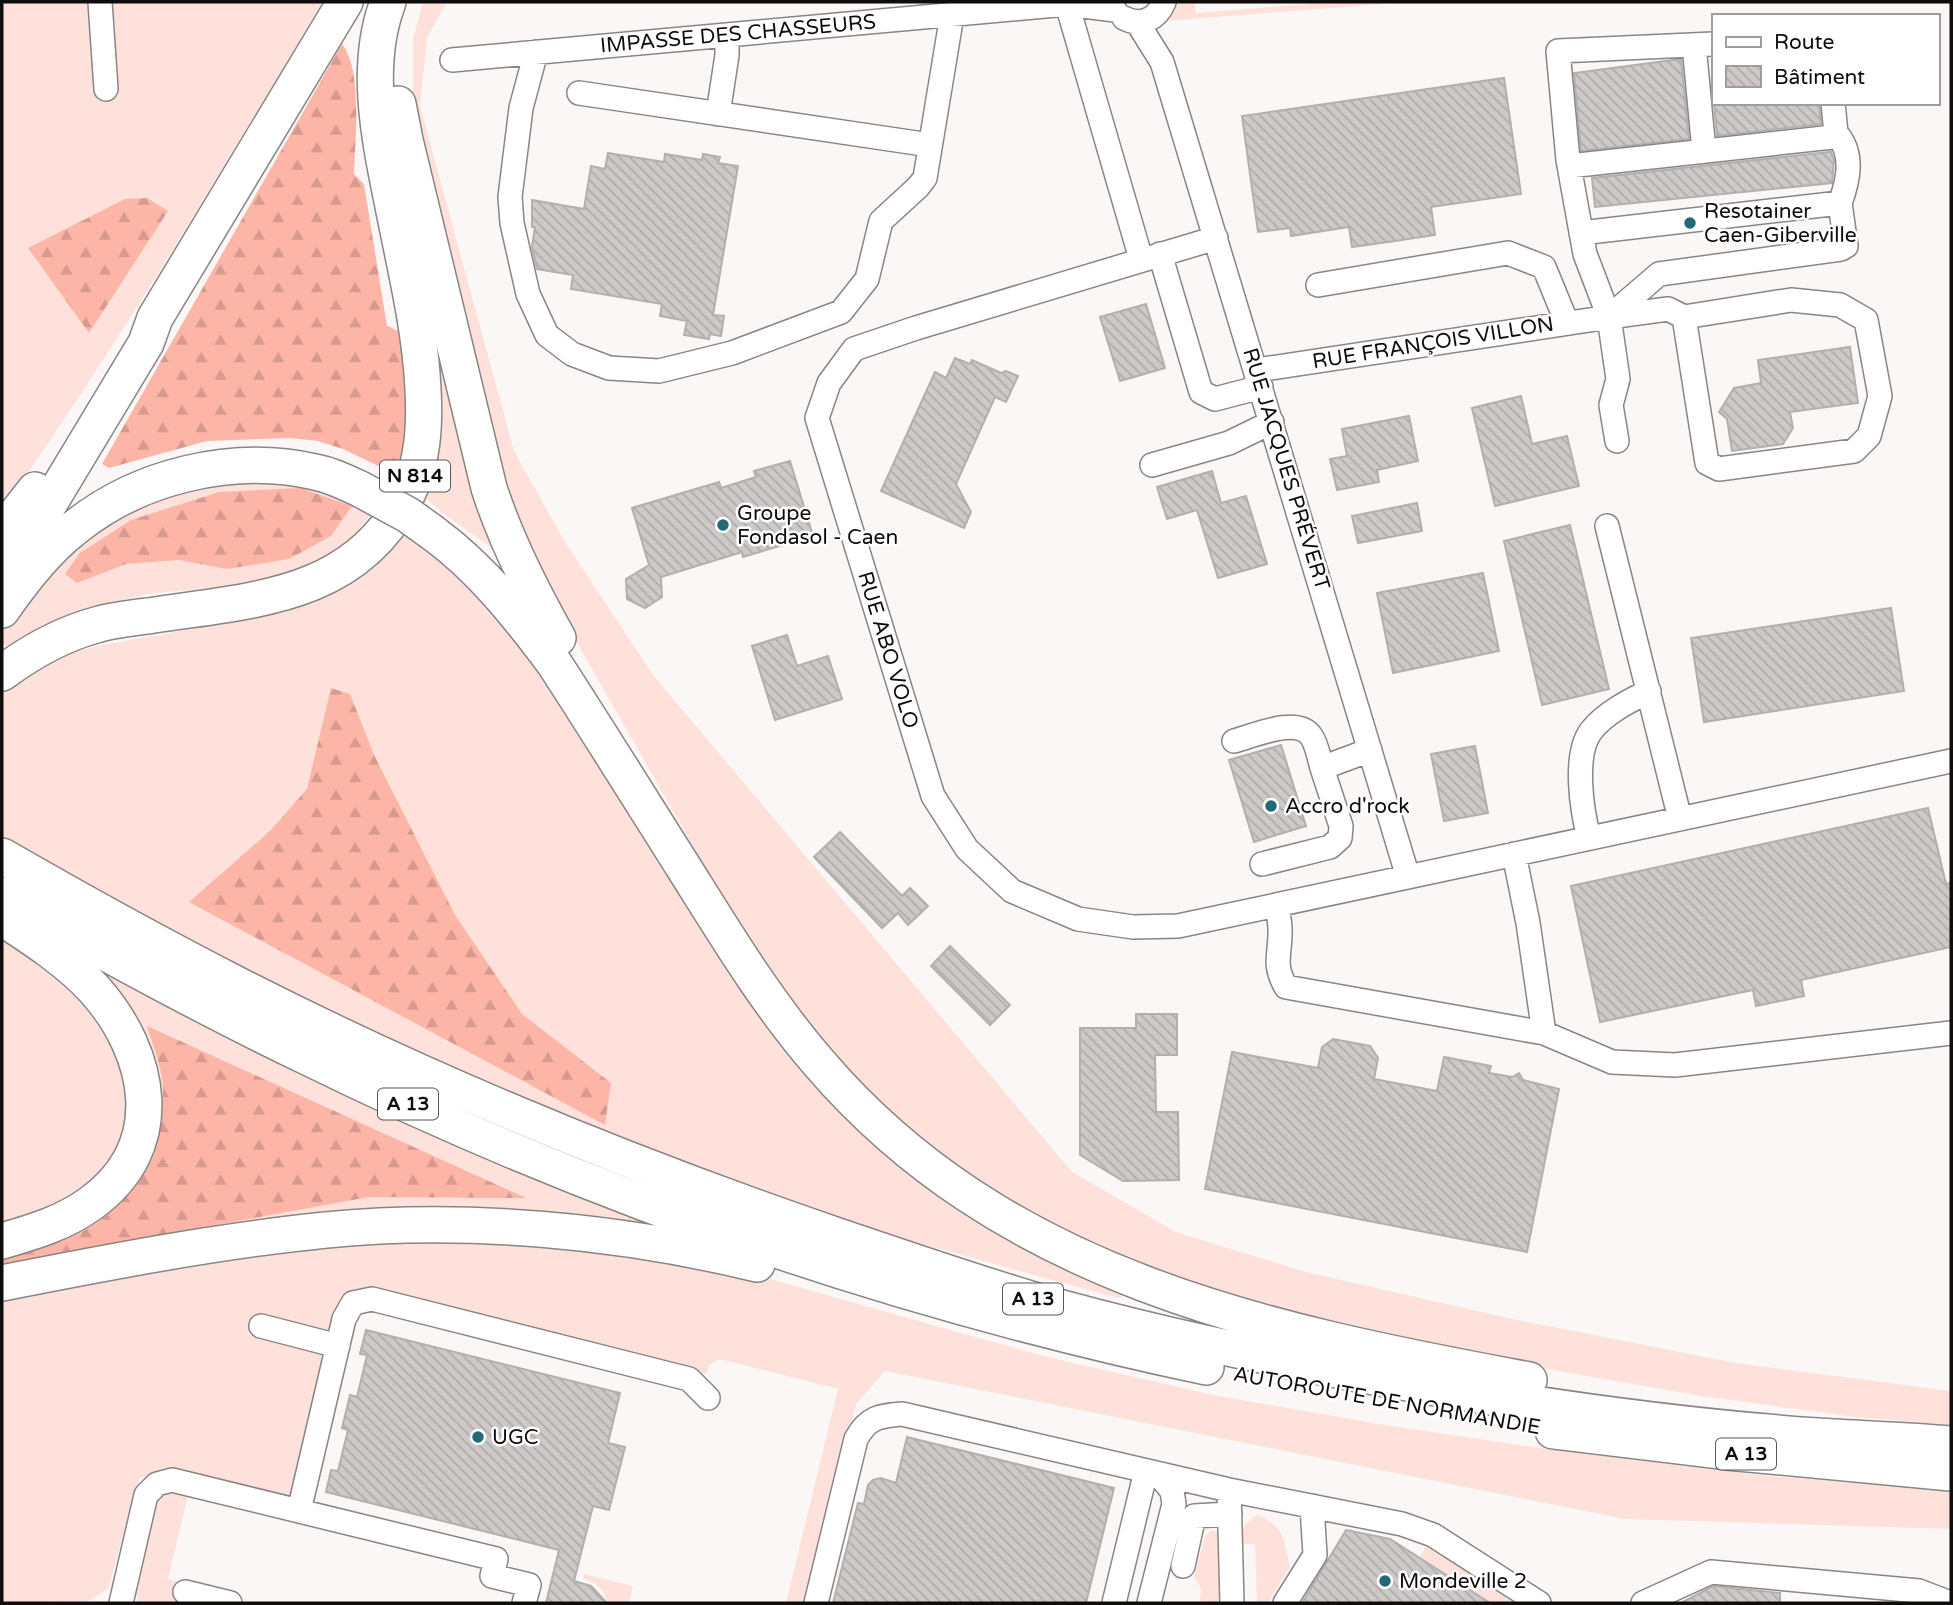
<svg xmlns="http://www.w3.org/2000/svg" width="1953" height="1605" viewBox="0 0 1953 1605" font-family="'Varela Round',sans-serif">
<defs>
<pattern id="forest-firs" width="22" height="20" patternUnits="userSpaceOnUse" patternTransform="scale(1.75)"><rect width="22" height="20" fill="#fdb5a7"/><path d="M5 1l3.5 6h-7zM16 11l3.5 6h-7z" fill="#d89a8f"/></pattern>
<pattern id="building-back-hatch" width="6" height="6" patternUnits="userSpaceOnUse" patternTransform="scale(1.75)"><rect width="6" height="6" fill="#cdc9c8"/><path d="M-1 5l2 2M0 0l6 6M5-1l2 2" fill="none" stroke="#afabab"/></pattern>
</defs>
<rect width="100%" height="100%" fill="#fbf7f7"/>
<path fill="#ffe1db" d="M2,2H322C222,170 122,338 10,499L2,508Z
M423,2H447L427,38L420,106L514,451L565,542L653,675L1072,1172L1176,1232L1306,1272L1517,1320L1736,1363L1951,1391V1425L1854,1417L1701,1396L1495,1360L1364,1331L1159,1276L1021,1211L942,1157L887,1110L828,1054L754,953L580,648L542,573L518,519L498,451L413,104V39Z
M1183,2H1195L1196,13L1309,4L1310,2L1395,3L1165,21C1167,11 1172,4 1183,2Z
M411,208L500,554L440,511L424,496Z
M286,474L376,509L348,542L308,566L240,586L154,593L101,605L42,625L13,646L2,645V628L17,604L66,547L126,503L194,483Z
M407,529L439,550L510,625L803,1058L1133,1292L1118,1298L837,1221L679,1166L377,1040L40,862L2,838V690L6,687L75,652L101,645L283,613L313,603L336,593L361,576Z
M2,939L51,972L83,1005L109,1043L119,1062L129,1097L122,1142L99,1177L58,1206L2,1225Z
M86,963L203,1026L347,1095L674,1230L607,1226L2,1270V1246L31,1238L147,1134Z
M504,1238L735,1269L1043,1356L1218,1396L1385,1425L1547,1449L1748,1474L1951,1491V1529L1625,1519L885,1371L856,1404L807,1603H786L838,1389L719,1359L709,1365L707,1374L367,1291L337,1307L329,1333L255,1315L251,1331L324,1352L289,1502L204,1481L165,1468L139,1479L108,1589L88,1601L2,1603V1295L269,1246Z
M167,1489L188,1495L168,1579L178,1582V1592L184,1603H138L137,1595L131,1594L156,1499Z
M1257,1515C1285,1526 1284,1540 1290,1567L1268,1603H1257L1255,1544H1239C1240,1530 1245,1523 1257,1515Z
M1211,1530L1219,1532L1224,1603H1200L1201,1589L1194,1576L1205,1536Z
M1428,1543L1522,1603H1490L1419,1558Z
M584,1574L633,1586L629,1603H607C604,1587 597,1584 583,1578Z"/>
<path fill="url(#forest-firs)" d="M342,44C363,70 355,141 354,174L364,184L387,326L399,331C406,378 415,429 395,474L343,449L318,441L290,438L207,441L109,468L102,464Z
M147,198L168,211L89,333L28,248L125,199Z
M300,488L352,506L331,536L289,559L227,569L179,560L126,564L77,583L65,574L80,553L131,520L219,492Z
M331,688L350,694L374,755L455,915L522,1014L611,1083L605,1125L189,902L271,830L307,789Z
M147,1026L526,1198L369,1197L2,1264V1252C22,1248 45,1245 65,1239C127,1218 163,1151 163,1088C163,1070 152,1043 147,1026Z"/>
<path fill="url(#building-back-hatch)" stroke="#b3afaf" stroke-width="2" d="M1681,59L1689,139L1581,151L1574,73Z
M1504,78L1521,194L1431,207L1435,235L1395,241L1352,247L1349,227L1291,236L1290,228L1258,232L1242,116Z
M1714,103H1819L1821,124L1717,136Z
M1829,152H1831L1834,160L1832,183L1595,207L1592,178Z
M608,153L664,162L665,154L702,160L703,154L720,157L718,163L738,166L713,315L724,316L721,336L710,334L709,339L684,335L687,321L660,316L662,304L571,289L573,275L537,269L532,247L535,227H532V200L584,209L591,166L605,169Z
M1146,304L1165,368L1120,381L1100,317Z
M1850,347L1858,403L1790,412L1793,428L1783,444L1732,451L1727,419L1719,412L1734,388L1761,383L1758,360Z
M955,358L970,364L972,360L1001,373L1006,371L1018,376L1006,402L995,397L956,484L971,512L964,528L881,491L935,372L946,378Z
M1521,396L1532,444L1567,436L1579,486L1495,506L1472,408Z
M1409,416L1418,461L1377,470L1379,482L1337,490L1330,459L1347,456L1342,429Z
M790,461L813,536L743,557L742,552L661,577L662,597L645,608L627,599L626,579L649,565L632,508L719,482L721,488L756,477L754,471Z
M1212,471L1221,503L1246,496L1267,564L1218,578L1197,510L1167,519L1157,487Z
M1417,503L1422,531L1358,543L1352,516Z
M1570,525L1609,689L1542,705L1504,541Z
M1483,573L1499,651L1393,673L1377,593Z
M1891,608L1904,691L1704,722L1691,638Z
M787,635L797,666L828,656L842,699L775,720L752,646Z
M1281,745L1306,826L1254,842L1229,760Z
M1475,746L1488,813L1444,821L1431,754Z
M1928,808L1946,884L1951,883V947L1801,980L1804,996L1756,1006L1753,990L1600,1022L1571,886Z
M840,832L902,896L910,888L928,906L908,925L898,913L882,928L814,857Z
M950,946L1010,1005L990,1025L931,966Z
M1136,1014H1177V1055H1155L1156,1112H1178L1179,1180L1123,1181L1080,1155V1028H1136Z
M1333,1039L1370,1046L1378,1058L1374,1079L1437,1091L1444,1057L1491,1066L1489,1073L1512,1077L1519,1073L1523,1080L1559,1089L1527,1252L1205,1189L1232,1052L1318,1068L1322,1047Z
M366,1330L620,1393L608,1443L625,1447L609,1510L593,1506L574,1581L591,1586L607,1603H546L559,1550L326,1492L331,1470L338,1471L348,1430L342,1428L350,1395L357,1397L367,1355L360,1354Z
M907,1437L1114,1488L1086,1603H833L858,1503L864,1504L868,1485L873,1480L881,1478L896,1483Z
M1346,1530L1390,1539L1490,1603H1302Z
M1713,1586L1780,1593V1603H1681Z"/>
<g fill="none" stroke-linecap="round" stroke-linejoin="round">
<defs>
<path id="minor" d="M100,2L106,89
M1067,4L1141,259
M1124,18C1141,27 1157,19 1164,2
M1137,22L1162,62L1408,877
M1694,45L1704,151
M536,52L521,108L510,197L512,223L528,294L547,335L572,354L609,368L659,371L732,353L841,312L867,279L881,221L918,187L925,178L952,15
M452,60L1067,4L1115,10
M579,93L930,145
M718,114L727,55V35
M1836,133C1854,153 1849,179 1840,203
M1569,166L1833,137L1836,133L1833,103
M1581,233L1840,203L1846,246L1841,249L1659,274L1609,317
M1216,238L916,328L854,349L829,383L817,418L933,796L967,849L1012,891L1078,919L1133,927L1178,926L1951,761
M1160,254L1201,392L1215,399L1261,387
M1318,285L1508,253L1544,267L1567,323
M1609,317L1585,254L1568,160L1558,51L1713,44
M1257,370L1609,317
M1617,441L1611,405L1618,379L1609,317L1668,309L1684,317L1707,463L1719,469L1854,451L1869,436L1880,396L1866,320L1840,305L1791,300L1684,317
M1152,465L1229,443L1272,422
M1607,526L1680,819
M1234,741C1253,736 1297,716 1311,736C1317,744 1319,758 1322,768
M1589,838C1582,811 1573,755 1591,731C1605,713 1629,701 1649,691
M1514,854L1528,923L1544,1033
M1262,864L1330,847L1340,838L1341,826L1322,768L1370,750
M1277,906C1278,913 1280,922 1280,929C1281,954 1272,963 1286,987L1544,1033L1612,1062L1675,1065L1951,1033
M261,1326L338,1346
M1229,1490L1232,1603
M299,1511L344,1319L353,1303L372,1299L689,1379L708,1398
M1183,1566L1194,1516L1230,1514
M185,1592L230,1603
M121,1603L146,1495L157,1484L172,1480L496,1559L492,1576L529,1585L524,1603
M816,1603L856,1439C868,1417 879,1416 902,1414L1229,1490L1402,1524L1433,1535L1539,1603
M1114,1603L1146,1471
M1149,1603L1174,1504L1172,1491L1159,1475
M1285,1603L1315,1555L1312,1506
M1643,1603L1711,1572L1919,1591L1950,1603"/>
<path id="highway" d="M398,104L405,140L489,488C506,541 531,590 558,638
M2,532L35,490
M433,533C482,569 518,615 554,663C598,731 641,800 684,868C726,935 767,1003 819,1063C1002,1277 1265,1331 1529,1380
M2,582L146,343L155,318L345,2
M2,610C22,581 44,552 72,530C137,476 233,453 315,472C331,475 345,482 360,489
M2,673C29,653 63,634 96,625C113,620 131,618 148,616C248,600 353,600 406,497C423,463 425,427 423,389C420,326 404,263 392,201C379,137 364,65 388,2
M2,856C80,901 158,944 238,985C430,1083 633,1166 838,1236C906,1259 975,1283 1044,1303C1130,1327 1218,1347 1306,1364C1474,1397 1646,1424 1817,1436C1862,1439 1907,1440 1951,1444
M2,895C102,952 203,1007 307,1057C592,1197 895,1301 1206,1367
M2,1241C33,1232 64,1223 90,1204C170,1147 152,1054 94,989C69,962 36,940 5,920
M2,1283C109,1262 217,1241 326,1230C465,1216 621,1231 757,1264
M1553,1431L1727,1452L1951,1473"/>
</defs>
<use href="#minor" stroke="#898585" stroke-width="26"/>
<use href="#highway" stroke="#898585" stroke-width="38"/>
<use href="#minor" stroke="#fff" stroke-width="23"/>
<use href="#highway" stroke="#fff" stroke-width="35"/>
<defs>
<path id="highway-bridge" d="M360,489L408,515L433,533"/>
</defs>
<use href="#highway-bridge" stroke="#898585" stroke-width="38" stroke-linecap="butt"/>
<use href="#highway-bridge" stroke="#fff" stroke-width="35"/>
</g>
<g fill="#216a76" stroke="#fff" stroke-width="2.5">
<circle cx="1690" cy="223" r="7"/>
<circle cx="723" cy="525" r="7"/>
<circle cx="1271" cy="806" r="7"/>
<circle cx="478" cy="1437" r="7"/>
<circle cx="1385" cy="1581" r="7"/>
</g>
<g text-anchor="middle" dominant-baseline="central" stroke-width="5" stroke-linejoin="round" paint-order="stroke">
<g fill="#fff" stroke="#565655" stroke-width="2">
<rect x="380" y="460.5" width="70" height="31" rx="5"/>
<rect x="378" y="1088.5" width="60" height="31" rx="5"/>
<rect x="1003" y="1283.5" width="60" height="31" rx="5"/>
<rect x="1716" y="1438.5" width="60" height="31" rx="5"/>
</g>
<g font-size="19" font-weight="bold" fill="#0e0d0c">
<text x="415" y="476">N 814</text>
<text x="408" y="1104">A 13</text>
<text x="1033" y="1299">A 13</text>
<text x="1746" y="1454">A 13</text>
</g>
<g font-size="21" fill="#0e0d0c" stroke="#fff">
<text transform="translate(738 34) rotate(-5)">IMPASSE DES CHASSEURS</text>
<text transform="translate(1433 343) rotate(-9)">RUE FRANÇOIS VILLON</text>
<text transform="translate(1286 469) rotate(73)">RUE JACQUES PRÉVERT</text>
<text transform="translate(888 650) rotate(73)">RUE ABO VOLO</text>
<text transform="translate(1387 1401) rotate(10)">AUTOROUTE DE NORMANDIE</text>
</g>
<g font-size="21" fill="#0e0d0c" stroke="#fff" text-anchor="start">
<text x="1704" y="211">Resotainer<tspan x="1704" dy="24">Caen-Giberville</tspan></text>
<text x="737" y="513">Groupe<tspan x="737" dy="24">Fondasol - Caen</tspan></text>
<text x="1285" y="806">Accro d'rock</text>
<text x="492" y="1437">UGC</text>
<text x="1399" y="1581">Mondeville 2</text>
</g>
</g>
<rect width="1953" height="1605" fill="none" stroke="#0e0d0c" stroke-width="7"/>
<rect x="1712" y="14" width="228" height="91" fill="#ffffff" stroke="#9f9e9e" stroke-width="2"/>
<rect x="1726" y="37" width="35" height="10" fill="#ffffff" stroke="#9f9e9e" stroke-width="2"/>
<text x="1774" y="49" font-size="21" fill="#0e0d0c">Route</text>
<rect x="1726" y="66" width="35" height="21" fill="url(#building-back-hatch)" stroke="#9f9e9e" stroke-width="2"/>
<text x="1774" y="84" font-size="21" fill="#0e0d0c">Bâtiment</text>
</svg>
